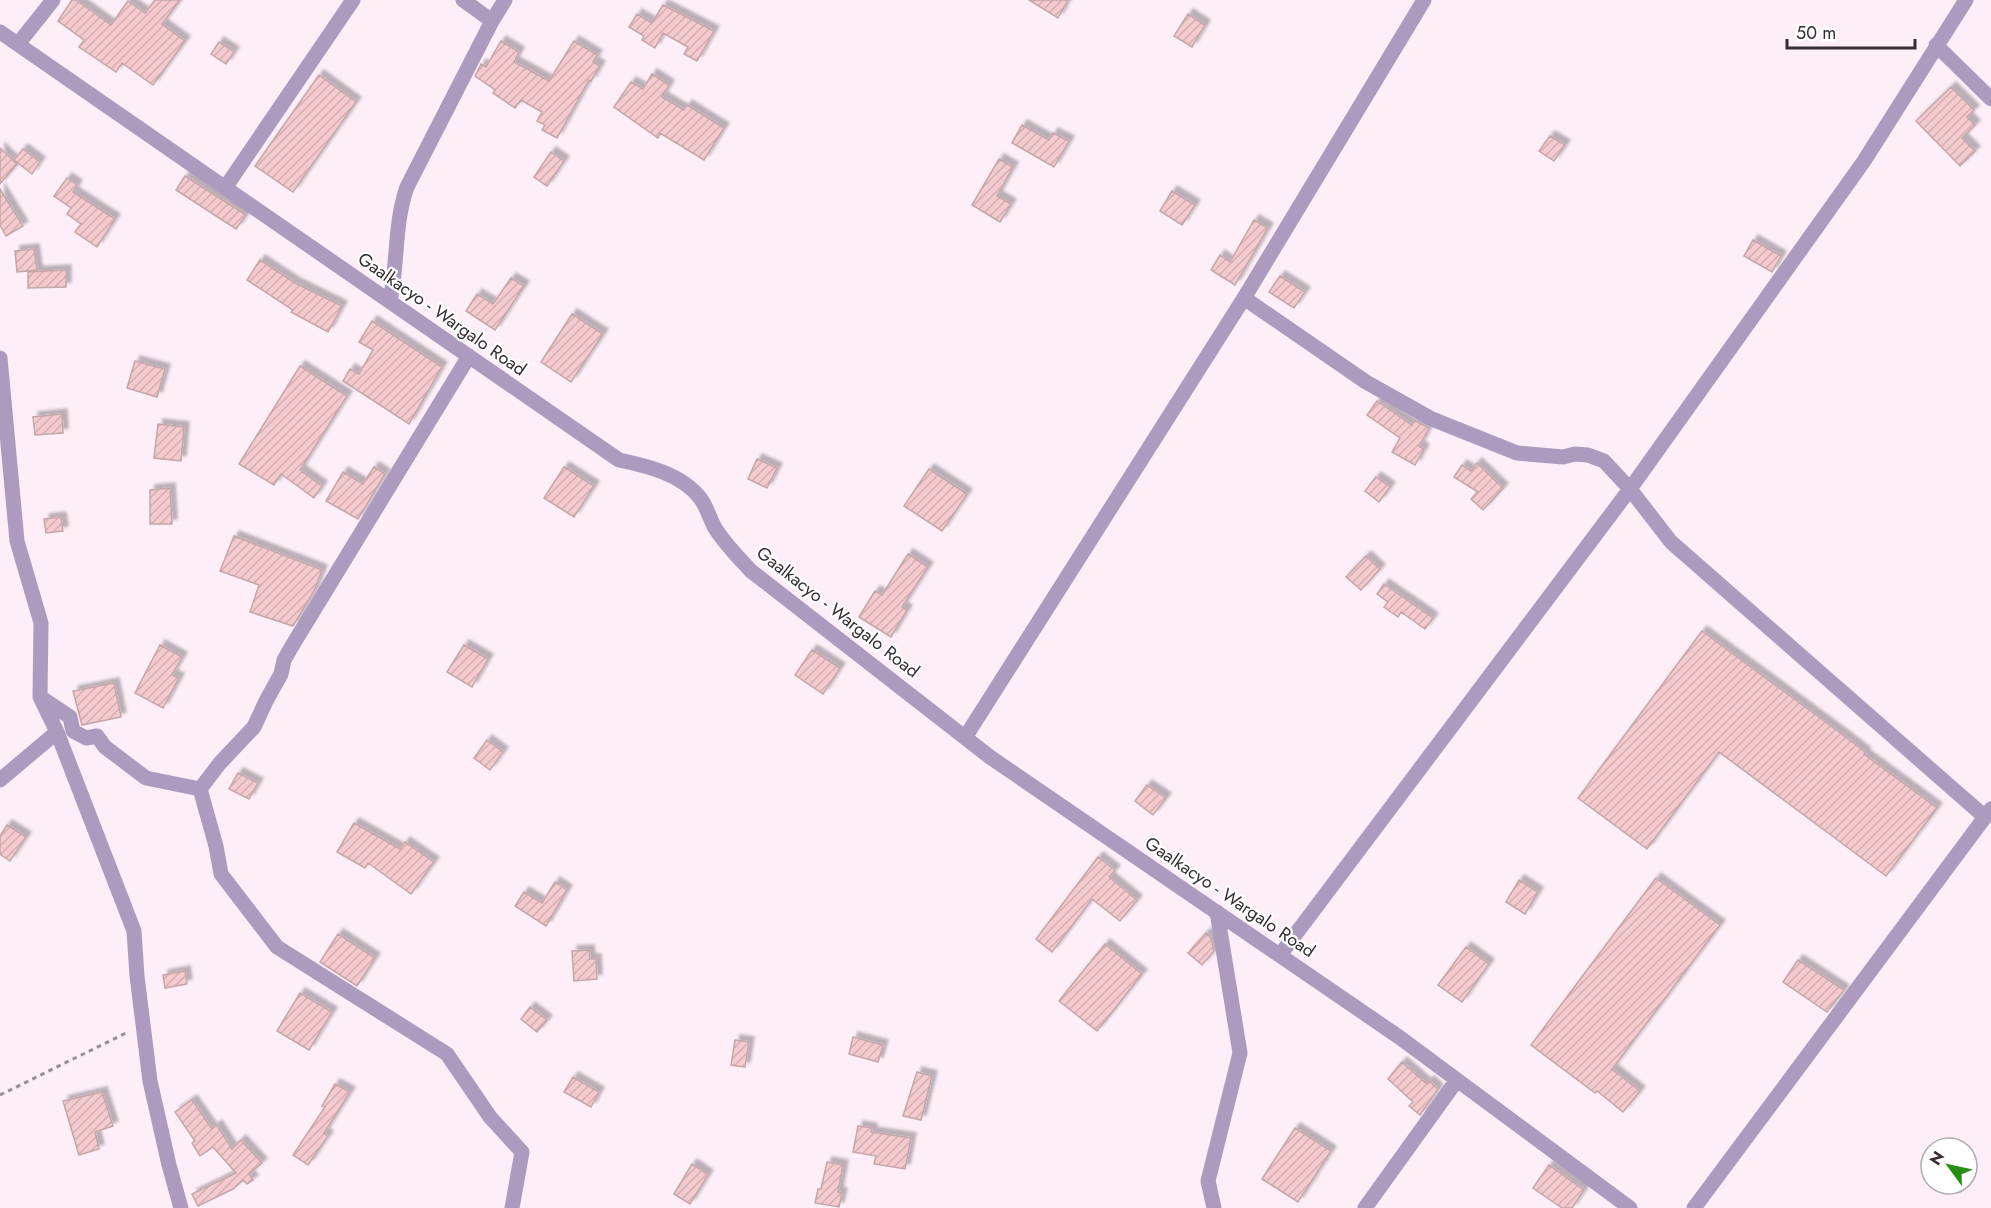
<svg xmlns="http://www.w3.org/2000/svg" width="1991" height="1208" viewBox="0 0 1991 1208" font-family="Jost,sans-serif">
<defs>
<pattern id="building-hatch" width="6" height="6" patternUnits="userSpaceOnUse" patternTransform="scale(1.5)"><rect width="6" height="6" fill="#f4cace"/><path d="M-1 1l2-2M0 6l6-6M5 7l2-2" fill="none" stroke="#d2aeb1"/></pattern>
<filter id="shadow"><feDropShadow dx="5" dy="-5" stdDeviation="1.5" flood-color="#0004"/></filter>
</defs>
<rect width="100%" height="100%" fill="#fdeef8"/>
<path fill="url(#building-hatch)" stroke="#c4a6a9" stroke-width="1.5" filter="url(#shadow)" d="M72,0H76L111,25L128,1L145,13L155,0H180L162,24L185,41L153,85L122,63L116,72L79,47L84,40L58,21Z
M1029,0H1068L1058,18Z
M663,5L714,31L697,61L684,54L688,47L663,33L655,48L642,40L644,36L629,27L637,14L652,23Z
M1188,14L1205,25L1192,47L1174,36Z
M501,41L519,52L514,62L549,81L574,41L597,55L593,62L600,66L591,81L589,80L557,138L542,130L545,125L537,121L542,112L521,100L515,108L493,93L495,90L475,76L481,64L486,67Z
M219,42L234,52L226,64L211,54Z
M652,74L669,85L662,97L684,110L687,105L724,128L704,160L660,133L658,138L614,107L631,82L643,89Z
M319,75L356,102L293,192L255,166Z
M1951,87L1974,110L1967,117L1975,125L1962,138L1975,151L1960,166L1916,121Z
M1022,125L1049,140L1053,133L1069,141L1054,167L1012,143Z
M1550,136L1565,145L1554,161L1539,151Z
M0,148L17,164L0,184Z
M23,149L40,162L32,174L14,160Z
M551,152L564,161L547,186L534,177Z
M999,159L1013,167L997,196L1011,204L1000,222L972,205Z
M185,176L246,215L236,229L176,190Z
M67,178L77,185L73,192L115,219L97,247L75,232L81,224L67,214L71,208L54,196Z
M0,189L23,226L6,236L0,225Z
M1172,191L1195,205L1182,225L1160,211Z
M1254,220L1268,228L1235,285L1211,270L1220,255L1230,262Z
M1753,240L1781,256L1772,272L1744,256Z
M34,249L37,270L17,272L15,251Z
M260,260L295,283L342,306L328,332L291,312L293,310L247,280Z
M66,270V287L28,288V272Z
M1280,276L1305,292L1294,308L1269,292Z
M511,278L524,286L495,330L466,311L477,294L493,304Z
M572,314L603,334L571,382L541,362Z
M372,321L442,367L409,424L343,381L350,369L359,374L373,350L359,342Z
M135,361L165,369L157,397L127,388Z
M300,366L347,396L300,470L322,486L314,498L281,474L274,485L239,464Z
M1377,401L1412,425L1414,420L1429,428L1419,446L1424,449L1415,465L1392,452L1400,438L1367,415Z
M62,414L63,433L35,435L33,417Z
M158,424L184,427L181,461L154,458Z
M757,459L777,468L767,488L748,479Z
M1477,463L1503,488L1483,510L1471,499L1478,492L1454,477L1462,465L1471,471Z
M374,467L385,474L358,519L326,501L343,472L363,484Z
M564,467L594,486L574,517L544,498Z
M929,469L967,494L942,531L904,506Z
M1376,477L1390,487L1379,502L1365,491Z
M170,488L172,524H150V490Z
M61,517L63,531L46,533L44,519Z
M234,536L322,570L314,591L293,626L250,612L259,585L220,571Z
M908,554L928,567L902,607L907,610L891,637L859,617L875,591L882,595Z
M1366,556L1380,569L1361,590L1346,577Z
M1384,584L1433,618L1425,629L1401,612L1398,617L1384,607L1388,602L1377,594Z
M1702,631L1839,732L1865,752L1864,754L1937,808L1886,876L1719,752L1647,849L1578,798Z
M160,645L182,657L172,675L179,678L163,708L135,693Z
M464,645L488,659L472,687L447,672Z
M812,650L840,668L823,694L795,675Z
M114,683L121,717L82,725L73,691Z
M487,740L503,752L490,770L474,758Z
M238,773L258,783L249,799L229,789Z
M1147,785L1166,798L1153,815L1135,801Z
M354,823L400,849L405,842L434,862L411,894L368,863L365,868L337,852Z
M7,825L26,837L10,861L0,854V836Z
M1098,857L1115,870L1109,877L1137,900L1120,921L1092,899L1052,952L1036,939Z
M1656,878L1720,925L1612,1069L1640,1091L1623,1112L1597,1091L1595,1093L1531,1045Z
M1519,880L1538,892L1525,914L1506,902Z
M555,882L567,890L546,926L515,906L524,892L542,903Z
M1206,933L1211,938L1214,951L1202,965L1188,953Z
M338,934L375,958L357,986L320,962Z
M1105,944L1142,974L1097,1031L1059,1001Z
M1466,947L1489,964L1462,1002L1438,985Z
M589,950L590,959H596L597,979L574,981L572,951Z
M1798,960L1844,990L1827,1012L1783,982Z
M185,971L187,984L165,988L163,975Z
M300,993L332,1012L309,1050L277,1031Z
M530,1007L547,1020L537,1032L521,1019Z
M853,1037L883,1045L878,1062L849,1054Z
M735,1040L749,1042L745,1067L731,1065Z
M1402,1062L1427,1084L1429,1081L1438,1089L1420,1115L1409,1106L1413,1102L1388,1079Z
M917,1072L932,1076L921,1120L903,1116Z
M573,1077L599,1092L591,1107L564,1092Z
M335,1084L350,1092L324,1133L328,1136L308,1165L293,1155L325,1107L322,1106Z
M102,1092L113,1126L95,1132L99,1149L79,1155L63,1101Z
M192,1100L212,1129L217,1125L232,1149L241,1140L262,1163L249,1174L253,1180L247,1184L243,1180L233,1189L198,1206L192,1194L236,1173L213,1147L200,1156L192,1143L195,1141L175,1112Z
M858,1126L872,1128L871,1132L911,1138L905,1169L874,1164L876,1156L853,1152Z
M1295,1128L1331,1151L1298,1202L1262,1179Z
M827,1162L843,1165L838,1192L842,1193L839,1207L815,1203L818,1189H821Z
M692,1164L708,1175L690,1204L674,1194Z
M1549,1165L1584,1190L1572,1208H1562L1533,1188Z"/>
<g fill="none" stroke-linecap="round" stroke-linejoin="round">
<path stroke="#998d95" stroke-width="3" stroke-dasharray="4.5 4.5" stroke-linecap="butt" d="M0,1095L128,1032"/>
<path stroke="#ac9bbf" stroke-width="15" d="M463,0L492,21
M0,32L619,460C648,466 682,474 701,499C707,508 710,519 715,528C725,544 738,557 751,571L990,757L1399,1037L1630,1208
M18,44L53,0
M1936,45L1991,99
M225,188L353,0
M1244,298L1366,382L1432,419L1517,453L1563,457L1575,454L1588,455L1604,461L1630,489L1671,542L1985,817
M390,301C398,263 394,224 407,187L492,21L505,0
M0,358L17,541L41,623L40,697L57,732L134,931L137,976L150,1081L169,1165L181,1208
M40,697L70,717L73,731L86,738L97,736L105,747L146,778L200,789L216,846L221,874L277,947L447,1054L490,1117L522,1152L512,1208
M966,736L1244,298L1424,0
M0,780L57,732
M200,789L220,763L254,727L266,701L281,674L284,660L292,646L469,356
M1280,955L1630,489L1864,161L1966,0
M1214,1208L1208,1181L1240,1053L1217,912
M1365,1208L1457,1080
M1694,1208L1991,809"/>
</g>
<g text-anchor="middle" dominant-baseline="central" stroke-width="4.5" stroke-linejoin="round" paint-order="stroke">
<g font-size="18" fill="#372d33" stroke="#fff">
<text transform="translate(442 314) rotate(35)">Gaalkacyo - Wargalo Road</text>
<text transform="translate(838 612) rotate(38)">Gaalkacyo - Wargalo Road</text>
<text transform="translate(1230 897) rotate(34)">Gaalkacyo - Wargalo Road</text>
</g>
</g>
<g transform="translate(1949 1166) rotate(303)"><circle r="28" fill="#ffffff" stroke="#afabad" stroke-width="1.5"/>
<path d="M0-4.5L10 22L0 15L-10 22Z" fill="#258f12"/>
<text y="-9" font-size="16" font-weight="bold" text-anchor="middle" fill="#372d33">N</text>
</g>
<path d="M1787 39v9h128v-9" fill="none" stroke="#372d33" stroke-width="3"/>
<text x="1796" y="39" font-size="18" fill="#372d33" stroke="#ffffff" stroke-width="4.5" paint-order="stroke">50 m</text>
</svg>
